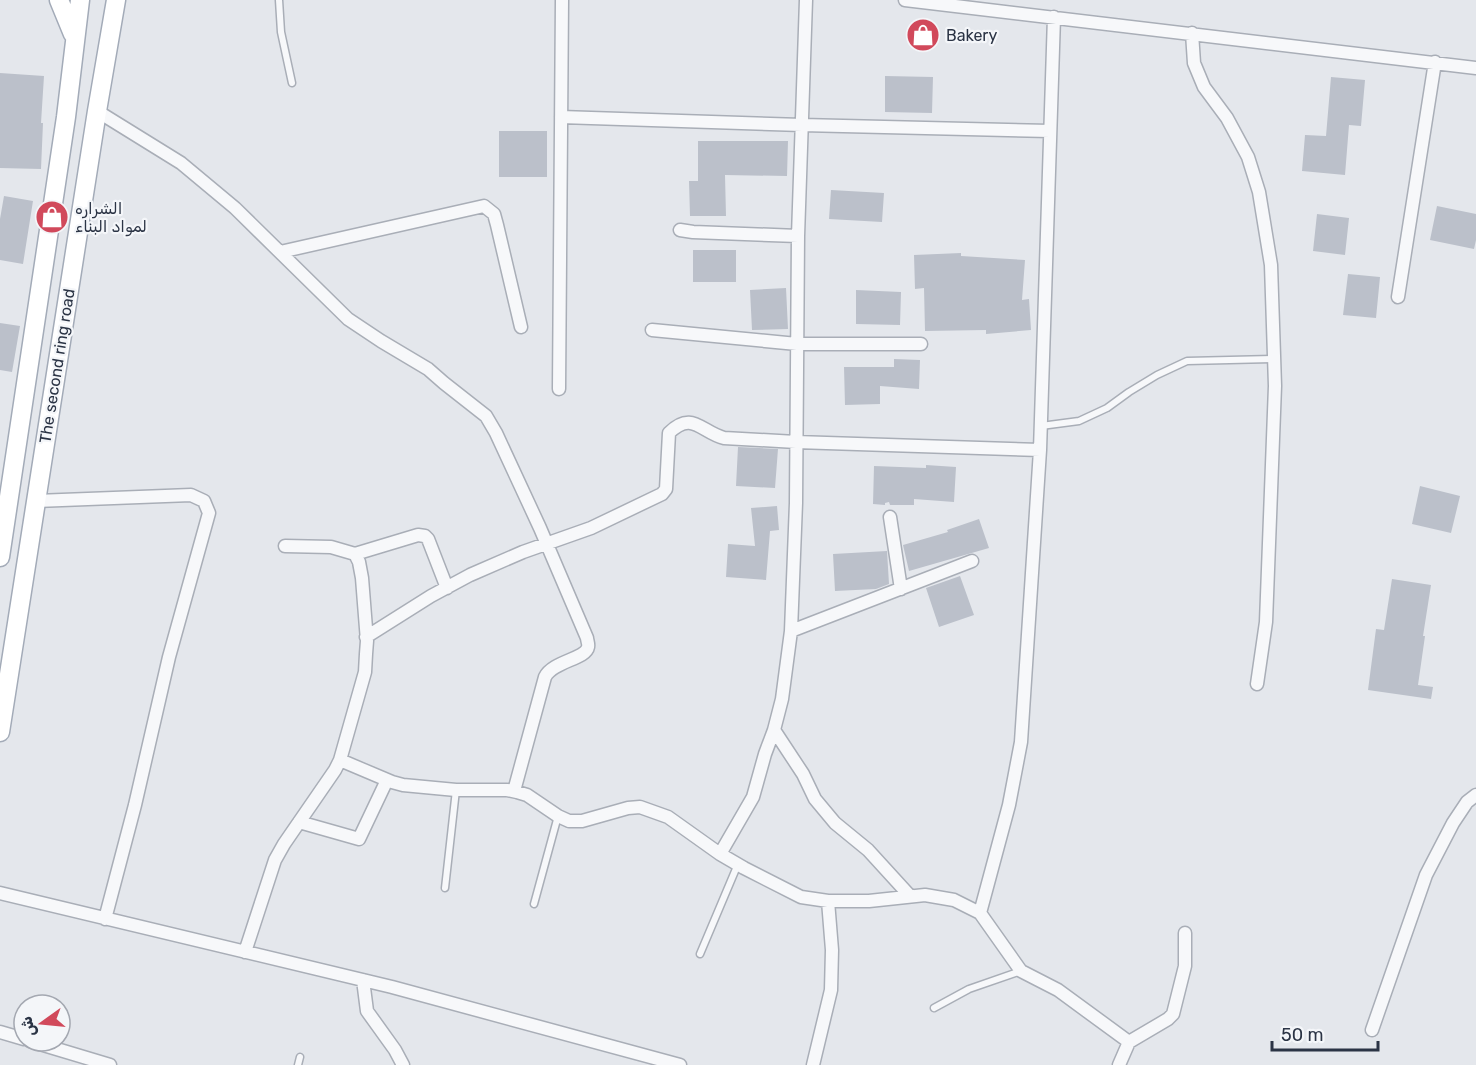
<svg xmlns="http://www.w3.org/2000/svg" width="1476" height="1065" viewBox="0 0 1476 1065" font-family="Rubik,Cairo,sans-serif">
<rect width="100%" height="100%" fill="#e4e7ec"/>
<path fill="#bbc0ca" d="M0,73L44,76L41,123H43L41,169L0,168Z
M885,76L933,77L932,113L885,112Z
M1331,77L1365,80L1361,126L1349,125L1345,175L1302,171L1305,135L1326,136Z
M499,131H547V177H499Z
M698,141H788L787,176L725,175L726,216H690L689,181H698Z
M831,190L884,193L882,222L829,219Z
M4,196L33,201L23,264L0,260V219Z
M1437,206L1476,214V240L1474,249L1430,240Z
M1317,214L1349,218L1345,255L1313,251Z
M693,250H736V282H693Z
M961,253V256L1025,260L1022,300L1029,299L1031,330L986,334V330L925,331L924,288L915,289L914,255Z
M1348,274L1380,277L1376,318L1343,315Z
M786,288L788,329L752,330L750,290Z
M856,290L901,292L900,325L856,324Z
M0,323L20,326L12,372L0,370Z
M894,359L920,360L919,389L880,386V404L845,405L844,367H894Z
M738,447L778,449L775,488L736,486Z
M926,465L956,467L954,502L914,499V505H890L889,502L885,503V505L873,504L874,466L926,468Z
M1420,486L1460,496L1451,533L1412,524Z
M777,506L779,530L770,531L766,580L726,577L728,544L755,546L751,508Z
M979,519L989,548L909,571L903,545L948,532L947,530Z
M887,551L889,584L876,589L835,591L833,554Z
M960,576L974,615L939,627L926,588Z
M1392,579L1431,585L1423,636H1425L1418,685L1433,687L1431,699L1368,690L1376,629L1384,630Z"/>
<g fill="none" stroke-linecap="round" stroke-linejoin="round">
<defs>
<path id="service" d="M279,0L281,32L292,83
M1041,426L1079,421L1107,408L1129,392L1157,375L1187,361L1274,359
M445,888L456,790
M534,904L558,816
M700,954L738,864
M934,1008L969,989L1021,971
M298,1065L300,1057"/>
<path id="minor" d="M905,0L1476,68
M1192,33L1194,63L1204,87L1227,118L1248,157L1259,192L1271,265L1275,386L1266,622L1257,684
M97,111L181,163L235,208L348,319L381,341L428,369L444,383L486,416L496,433L540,528L587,638C587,640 589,645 588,647C586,659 553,661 545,677L514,791
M561,117L802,125L1050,131
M680,230L693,232L798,236
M280,252L484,206L494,214L497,225L521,327
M1398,297L1435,62
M652,330L797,344H921
M559,389L562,0
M36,501L191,495L204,501L209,513L169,657L135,805L105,919
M890,517L901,589
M355,554L418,535L425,536L428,539L447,588
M791,631L972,561
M366,637L431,596L470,575L523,552L591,528L662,494L666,489L669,433C692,410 701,432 724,438L796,442L1040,450
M774,730L782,699L791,631L796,503L798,236L806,0
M340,760L392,782L403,785L456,790H507L517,792L527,795L558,816L569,821H582L628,808L640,807L668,817L720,854L744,868L801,897L828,901H869L925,895L954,900L980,913L1021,971L1058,990L1129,1042
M299,822L359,839L387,780
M720,854L753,797L765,754L774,730L803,774L815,799L835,823L868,850L910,896
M0,893L392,987L680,1065
M980,913L1009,805L1021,742L1040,450L1054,17
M245,952L275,860L284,844L335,770L340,760L365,672L366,654L367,641L362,578L359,562L355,554L331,547L285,546
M363,980L367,1011L395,1050L403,1065
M1372,1030L1426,875L1453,823L1467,802L1476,795
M0,1032L24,1039
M30,1041L110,1065
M813,1065L831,990L832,950L828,901
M1119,1065L1129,1042L1168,1019L1173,1014L1185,966V933"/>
<path id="primary" d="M59,0L73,34
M0,557L66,117L80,0
M0,732L97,111L116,0"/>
</defs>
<use href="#service" stroke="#a9aeb7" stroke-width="9"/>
<use href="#minor" stroke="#a9aeb7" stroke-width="15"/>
<use href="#primary" stroke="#a3abb8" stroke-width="21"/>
<use href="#service" stroke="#f7f8fa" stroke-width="6"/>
<use href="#minor" stroke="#f7f8fa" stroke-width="12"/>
<use href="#primary" stroke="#fff" stroke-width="18"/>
</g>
<defs>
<symbol id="shop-disc" viewBox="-11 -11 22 22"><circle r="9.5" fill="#d1495b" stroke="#f4f6f9"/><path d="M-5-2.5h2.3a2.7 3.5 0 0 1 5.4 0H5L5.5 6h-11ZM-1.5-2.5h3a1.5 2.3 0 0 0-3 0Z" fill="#fff"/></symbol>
</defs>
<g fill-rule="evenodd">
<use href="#shop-disc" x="904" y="16" width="38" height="38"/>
<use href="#shop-disc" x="33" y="198" width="38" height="38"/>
</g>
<g text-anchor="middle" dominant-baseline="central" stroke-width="4.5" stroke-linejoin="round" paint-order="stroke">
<g font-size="16" fill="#2b3445" stroke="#f4f6f9" text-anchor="start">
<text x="946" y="35">Bakery</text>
<text x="75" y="208">الشراره<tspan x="75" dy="18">لمواد البناء</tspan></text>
</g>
<g font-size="16" fill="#2b3445" stroke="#f4f6f9">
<text transform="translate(57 366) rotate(-81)">The second ring road</text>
</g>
</g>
<g transform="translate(42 1023) rotate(255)"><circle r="28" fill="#f4f6f9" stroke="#a4a8b1" stroke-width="1.5"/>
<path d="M0-4.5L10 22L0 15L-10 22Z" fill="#d1495b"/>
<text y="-9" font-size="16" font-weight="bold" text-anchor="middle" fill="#2b3445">ش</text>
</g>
<path d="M1272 1041v9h106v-9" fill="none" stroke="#2b3445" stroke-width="3"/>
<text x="1281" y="1041" font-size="18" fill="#2b3445" stroke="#f4f6f9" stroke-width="4.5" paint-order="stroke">50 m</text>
</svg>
